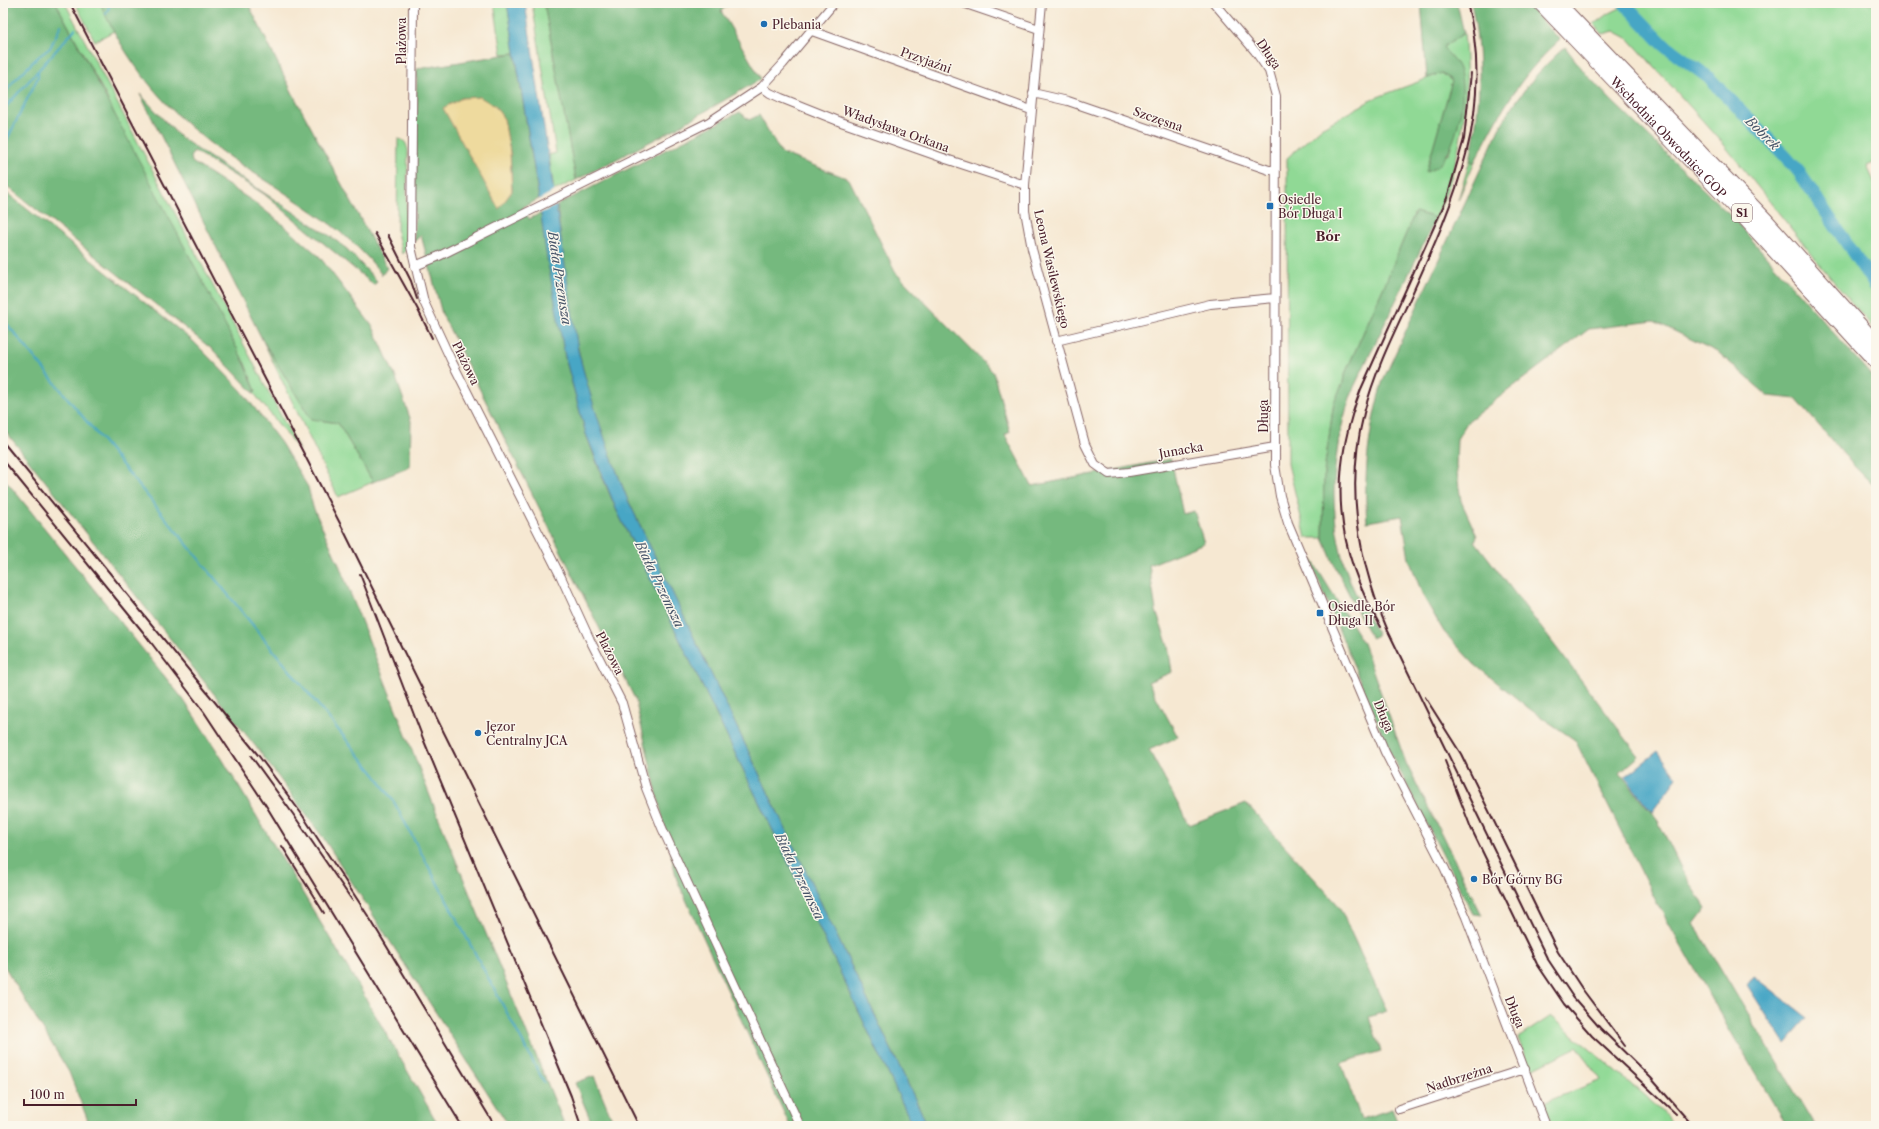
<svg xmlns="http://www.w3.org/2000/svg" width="1879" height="1129" viewBox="0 0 1879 1129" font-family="'Libre Caslon Text',serif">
<rect width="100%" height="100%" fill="#fbf7ec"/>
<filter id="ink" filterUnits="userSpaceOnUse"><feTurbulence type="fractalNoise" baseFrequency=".025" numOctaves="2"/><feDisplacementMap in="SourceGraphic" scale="8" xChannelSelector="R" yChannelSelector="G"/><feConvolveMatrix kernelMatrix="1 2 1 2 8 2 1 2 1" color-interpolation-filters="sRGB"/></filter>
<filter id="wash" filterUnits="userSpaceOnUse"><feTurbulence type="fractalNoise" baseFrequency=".012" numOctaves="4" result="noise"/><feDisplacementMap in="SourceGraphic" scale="16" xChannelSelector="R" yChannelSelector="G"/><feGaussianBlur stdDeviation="0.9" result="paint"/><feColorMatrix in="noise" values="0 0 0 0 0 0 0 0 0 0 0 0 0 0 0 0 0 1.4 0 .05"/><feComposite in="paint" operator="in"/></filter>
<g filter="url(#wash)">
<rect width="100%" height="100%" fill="#f6e8d2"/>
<path fill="#90d995" stroke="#6d7c60" d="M56,3H65L299,450L253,392L256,391L245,364L130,147L106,96Z
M75,3H100L116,30L95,41Z
M494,3H507L515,53L502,54Z
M532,3H544L576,180L554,191L549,155L556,153Z
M1630,3H1876V162L1867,166L1876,186V331L1834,282L1721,141L1629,39L1614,31L1603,34L1594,24L1606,15Z
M1464,33C1471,96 1462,159 1436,218L1415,212L1385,284L1344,376L1343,383L1334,402L1324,472L1323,538H1306L1288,464L1287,158L1321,128L1375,98L1442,73L1452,81L1426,172L1449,153L1461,111V84L1443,47Z
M398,139C405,140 406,143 408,150L406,221L408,248L402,254L397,232Z
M1470,160L1474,163L1458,200Z
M262,339L311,419L338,423L373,482L338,497Z
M1551,1016L1660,1109L1675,1126H1552L1543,1103L1601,1080L1577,1047L1530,1070L1518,1038Z"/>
<path fill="#74b97e" stroke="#5f6c54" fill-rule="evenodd" d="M3,3H56L203,282L245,364L256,392H253L213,350L3,183Z
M100,3H248L294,96L387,268L382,275C353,235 310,210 270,183C246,168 221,153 200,135C157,100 122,54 100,3Z
M544,3H730L721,11L761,79L673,130L576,180Z
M1421,3H1457L1464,33L1443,47C1448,54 1457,62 1459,69C1469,94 1456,166 1426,172L1452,81L1442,73L1427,78Z
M1471,3H1526L1560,40C1517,78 1500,114 1474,163L1470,160C1481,107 1483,56 1471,3Z
M1565,47L1586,74L1611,100L1731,216L1876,381V488L1853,465L1796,399L1768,396L1719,353L1654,321L1589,329L1468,421L1457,439L1456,466L1461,501L1477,536L1475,541L1639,756L1620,773L1658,821L1682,870L1706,908L1694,924L1815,1126H1787L1739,1046L1657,903L1575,740L1531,710L1474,664L1444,632L1423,596L1409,559L1402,516L1367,522C1363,473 1369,427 1383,380L1499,129C1517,97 1537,71 1565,47Z
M515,53L539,199L523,207L529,219L541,213L565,357L586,434L599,469L616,509L778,841L913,1126H790L677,880L635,699L442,314L421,235L414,242L417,69ZM462,98L504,119L510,152L512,191L444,109Z
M140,94L178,135L197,149L330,236L347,249L377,281L374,285L264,194L194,151L191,156L192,162L257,204L283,225L319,256L373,327L396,378L411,421L410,467L373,482L338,423L311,419L262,339Z
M740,112L749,120L759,115L781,153L849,179L896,273L993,372L1010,432L1005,435L1032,486L1171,459L1183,514L1194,511L1204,543L1149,565L1156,611L1168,646L1172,672L1148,682L1178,737L1149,750L1189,825L1246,803L1339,906L1387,1011L1369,1017L1381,1051L1341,1063L1361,1119L1392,1109L1399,1126H928L627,498C613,461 597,424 587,386C571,327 564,266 557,205Z
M3,190L193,341L241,390L281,443L308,487L313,507L340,567L441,824L565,1126H509L324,839L260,752L3,428Z
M1415,212L1436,218L1354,387C1331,446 1326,517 1349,578C1356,597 1368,616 1378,635L1371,638L1333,562L1323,538L1324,472L1334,402L1343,383L1344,376L1385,284Z
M3,477L183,699L221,757L361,990L439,1126H90L69,1072L3,964Z
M1309,558L1312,560L1363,643L1406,763L1482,915L1473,914L1388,748Z
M594,1076L615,1126H593L575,1083Z"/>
<path fill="#eeda9e" stroke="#9c7c64" d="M480,97L495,106L504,119L510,152L512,191L499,209L443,108L462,98Z"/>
<path fill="#46a6c5" stroke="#486278" d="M507,3H525L578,350C591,401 608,450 627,498L928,1126H913L778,841L616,509L586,434L565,357L545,247L539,199Z
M1658,751L1677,778L1652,812L1625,777Z
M1754,976L1808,1018L1785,1044L1747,985Z"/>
<path fill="#f6e8d2" d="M556,190L559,204L539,214L538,200Z"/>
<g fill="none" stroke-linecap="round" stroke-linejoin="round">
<path stroke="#46a6c5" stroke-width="2" d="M106,14L110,5V3
M3,96L13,82L38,57L50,48L61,25
M3,110L75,29
M3,148L38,77V71
M3,319L376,776L394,802L544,1082"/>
<path stroke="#46a6c5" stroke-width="13" d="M1624,3L1663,44L1708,77L1786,157L1799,172L1876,287"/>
</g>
</g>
<g filter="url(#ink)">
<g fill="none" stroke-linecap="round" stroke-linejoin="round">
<defs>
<path id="street" d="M413,3L411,247L424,302L451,360L561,577L590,640L622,703L646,788L662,828L800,1126
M963,3L1039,29
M1042,3L1025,185V211L1032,249L1085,444L1095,464L1109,474L1129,472L1275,447
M1214,3L1255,51L1269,71L1276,96L1275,465L1280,496L1288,523L1385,752L1445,869L1466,917L1546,1126
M812,31L1031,110
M762,87L770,93L781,98L841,122L946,159L1025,185
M1033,93L1068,101L1269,170H1275
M415,266L437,257L709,122L762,87L783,64L834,3
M1056,341L1210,304L1275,298
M1399,1109L1525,1069"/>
<g id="highway">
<path id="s1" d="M1541,3L1727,198L1876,361"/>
<path d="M1557,3L1766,221L1876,344"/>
</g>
</defs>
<use href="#street" stroke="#866565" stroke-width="10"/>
<use href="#highway" stroke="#866565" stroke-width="17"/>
<use href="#street" stroke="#fff" stroke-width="8"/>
<use href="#highway" stroke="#fff" stroke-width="15"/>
<path stroke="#4a1f2b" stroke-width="2" d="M70,3L345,533L639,1126
M1467,3C1497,112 1452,206 1408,303C1391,339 1374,374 1364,413C1345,488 1358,561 1388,631L1547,958L1573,997L1600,1028L1651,1078L1693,1126
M375,233L417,308L432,338
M388,235L411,281L417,299
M3,442L258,755L301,813L372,922L495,1126
M3,460L143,632L204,712L265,804L462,1126
M360,574L424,741L571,1096L581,1126
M1381,627C1335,549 1328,474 1361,389L1447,198L1464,139L1471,73
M1425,697L1461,754L1558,952L1583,990L1625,1046
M251,756L293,814L352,900
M1445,761L1471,828L1537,964L1564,1004L1592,1036L1676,1114
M282,846L324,913"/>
</g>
</g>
<g fill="#1f6fb2" stroke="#fbf7ec" stroke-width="1.5">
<circle cx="764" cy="24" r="4"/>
<rect x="1266" y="202" width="8" height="8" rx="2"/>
<rect x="1316" y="609" width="8" height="8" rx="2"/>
<circle cx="478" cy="733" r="4"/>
<circle cx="1474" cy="879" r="4"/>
</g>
<g text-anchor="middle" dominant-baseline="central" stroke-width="3" stroke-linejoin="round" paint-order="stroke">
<rect fill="#fbf7ec" stroke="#7f6065" stroke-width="1" x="1732" y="204" width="20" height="18" rx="3"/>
<g font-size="11" font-weight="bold" fill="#4a1f2b">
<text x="1742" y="213">S1</text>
</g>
<g font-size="12" fill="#4a1f2b" stroke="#fbf7ec" text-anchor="start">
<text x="772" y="24">Plebania</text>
<text x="1278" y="199">Osiedle<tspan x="1278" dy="14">Bór Długa I</tspan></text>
<text x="1328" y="606">Osiedle Bór<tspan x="1328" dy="14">Długa II</tspan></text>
<text x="486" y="726">Jęzor<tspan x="486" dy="14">Centralny JCA</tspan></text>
<text x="1482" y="879">Bór Górny BG</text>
</g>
<g font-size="12" fill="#4a1f2b" stroke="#fbf7ec">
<text transform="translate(401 41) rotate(-90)">Plażowa</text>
<text transform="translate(1269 54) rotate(56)">Długa</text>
<text transform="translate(926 60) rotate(20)">Przyjaźni</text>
<text transform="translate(1158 119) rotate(19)">Szczęsna</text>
<text transform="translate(896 129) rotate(20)">Władysława Orkana</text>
<text stroke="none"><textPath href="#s1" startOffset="185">Wschodnia Obwodnica GOP</textPath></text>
<text transform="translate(1052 269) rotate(77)">Leona Wasilewskiego</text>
<text transform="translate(466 363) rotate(64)">Plażowa</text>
<text transform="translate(1263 416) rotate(-90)">Długa</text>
<text transform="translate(1181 450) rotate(-10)">Junacka</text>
<text transform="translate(610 653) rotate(63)">Plażowa</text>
<text transform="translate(1384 716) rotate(68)">Długa</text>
<text transform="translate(1515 1012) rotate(68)">Długa</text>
<text transform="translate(1459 1078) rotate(-18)">Nadbrzeżna</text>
</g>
<g font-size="13" font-style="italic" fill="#485569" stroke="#fbf7ec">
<text transform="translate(1763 133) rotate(45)">Bobrek</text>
<text transform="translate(560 278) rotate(81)">Biała Przemsza</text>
<text transform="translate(660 584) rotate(64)">Biała Przemsza</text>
<text transform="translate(800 876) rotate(64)">Biała Przemsza</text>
</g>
<g font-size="13" font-weight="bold" fill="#4a1f2b" stroke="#fbf7ec">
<text x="1328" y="236">Bór</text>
</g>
</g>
<rect width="1879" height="1129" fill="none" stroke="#fbf7ec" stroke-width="16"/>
<path d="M24 1099v6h112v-6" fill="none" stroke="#4a1f2b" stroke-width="2"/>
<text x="30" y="1099" font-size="12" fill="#4a1f2b" stroke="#fbf7ec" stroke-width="3" paint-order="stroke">100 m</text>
</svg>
